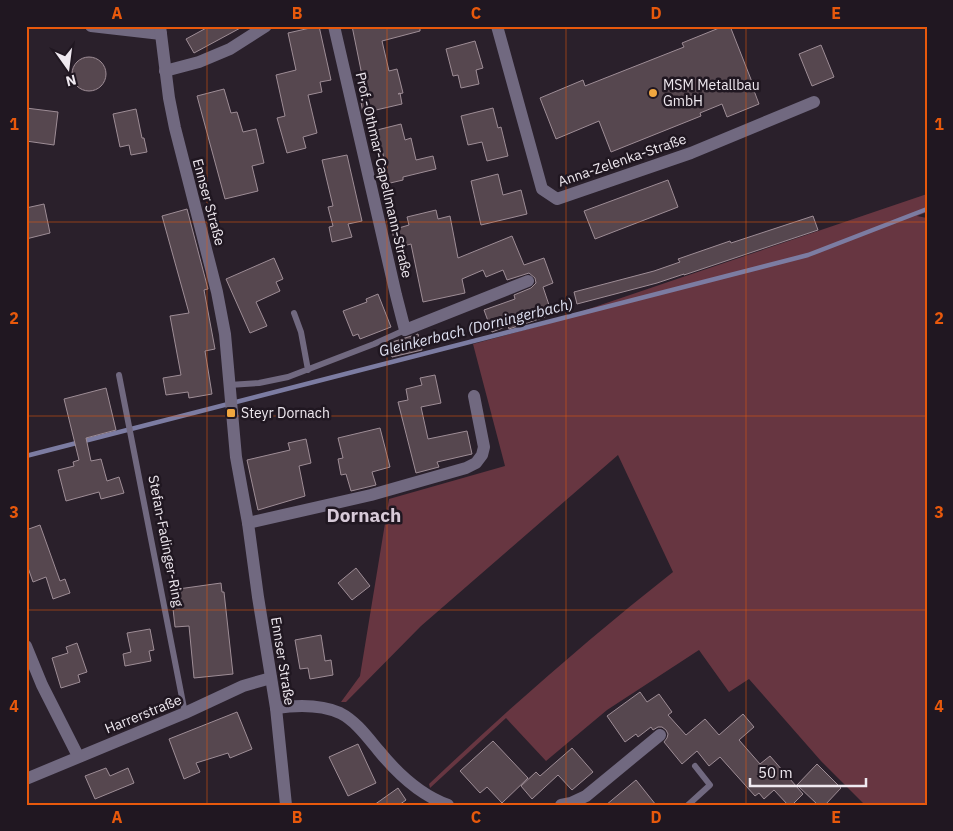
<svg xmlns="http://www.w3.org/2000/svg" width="953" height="831" viewBox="0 0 953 831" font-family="'IBM Plex Sans',sans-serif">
<rect width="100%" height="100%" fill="#2a202b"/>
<path fill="#673641" d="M927,194V212L917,216L927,218V805H865L821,761L749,679L729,692L699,650L607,710L546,761L506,718L430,788L429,784C507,710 588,639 673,572L618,455L421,626L346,702H341L360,676L389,499L505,466L473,344L572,317L574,314Z"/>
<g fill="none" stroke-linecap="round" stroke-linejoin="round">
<path stroke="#7c7ca2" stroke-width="4.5" d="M26,456L808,255L927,209"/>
</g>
<path fill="#56474f" stroke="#9e8d96" d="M210,26H244L194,53L186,39Z
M319,26L331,80L320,82L322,92L308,95L317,133L303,137L306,148L287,153L277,118L285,116L276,75L296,70L288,33Z
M352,26H420V31L382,41L389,71L397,69L403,93L398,94L400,93L402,104L363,113L361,102L367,100Z
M724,26H730L754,87L753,88L759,104L727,117L722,104L700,113L701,116L611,152L599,121L556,139L540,98L583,80L585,86L684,47L682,43Z
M475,41L483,68L476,70L479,84L461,88L458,75L453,76L446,49Z
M821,45L834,77L812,86L799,54Z
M72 74a17 17 0 1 1 34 0a17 17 0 1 1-34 0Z
M224,89L231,113L237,112L243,132L256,129L264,163L252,166L258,191L225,199L197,96Z
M26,108L58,112L54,145L26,141Z
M493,108L498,128L501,127L508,156L487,161L482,142L468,145L461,116Z
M136,109L142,138H144L147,152L131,155L129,145L120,147L113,114Z
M401,124L405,140L411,138L416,160L433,156L436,169L403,177V180L386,184L382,167L386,166L377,130Z
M347,155L362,221L348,224L352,237L332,242L329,227L333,226L328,207L333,206L322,160Z
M498,174L503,195L521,190L527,214L481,225L471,181Z
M668,180L678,207L595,239L584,211Z
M44,204L50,233L26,239V208Z
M187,209L208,289L204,290L215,349L205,351L212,394L189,398L188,392L166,395L163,378L181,375L170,316L189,313L162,216Z
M436,210L438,219L450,216L458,258L512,236L524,265L544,258L553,283L543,287L551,311L544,313L545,317L509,329L508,326L492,332L484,310L515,299L514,295L531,288L536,283L535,278L529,273L507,280L503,270L486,277L483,270L462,279L465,293L423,302L411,244L396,248L392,230L409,225L407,217Z
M813,216L818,230L684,275V274L657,283L577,304L574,292L654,271L680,262L678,259L730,241L731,243Z
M274,258L283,279L276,282L280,291L256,302L267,326L250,333L226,279Z
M378,294L391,327L360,339L358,334L353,336L343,311L367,302L366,299Z
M418,334L422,350L392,357L389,343Z
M435,375L441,403L421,407L428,439L467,431L472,454L437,462L439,467L416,473L398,402L408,400L406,389L422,385L420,378Z
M106,388L116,430L86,438L91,461L101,459L107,481L119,477L124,493L101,499L99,492L66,501L58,470L74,466L73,462L79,460L64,399Z
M380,428L390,467L372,472L376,485L351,491L346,474L341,475L338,459L343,458L338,438Z
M306,439L311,463L299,466L305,496L258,510L247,460L290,450L288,443Z
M40,525L60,581L65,579L70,593L53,599L46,577L33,582L26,562V530Z
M356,568L370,586L352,600L338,583Z
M221,583L222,592H224L233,674L194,678L189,626L175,627L171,590Z
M150,629L154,650L149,651L151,661L125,666L123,654L131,652L127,633Z
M321,635L325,661L331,660L333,675L310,679L308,668L300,669L295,640Z
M77,643L87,672L78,675L80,682L61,688L52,658L68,653L66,647Z
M640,692L647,702L659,694L672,712L668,715L686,735L705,719L719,735L743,714L754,727L739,740L760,764L770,756L803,794L792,805H788L774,790L764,799L759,793L755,796L720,757L709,766L697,751L682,764L664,742L667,738L668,734L666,730L662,727H658L653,730L651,727L638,737L636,734L625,742L607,716Z
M237,712L252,749L230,758L228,753L196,763L200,772L184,779L169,739Z
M493,741L528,778L502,803L487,787L480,793L460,771Z
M358,744L376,783L348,796L329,757Z
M572,748L593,772L572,790L558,775L532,799L521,786L536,772L540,776Z
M817,764L841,788L825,805H818L797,785Z
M106,768L110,776L128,768L134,783L95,799L85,776Z
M636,780L656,805H606Z
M398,788L406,800L399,805H374Z"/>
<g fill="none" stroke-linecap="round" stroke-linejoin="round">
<path stroke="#716980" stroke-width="6" d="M294,313L301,332L308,370
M119,375L185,713
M229,385L259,383L288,377L374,344L405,330
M688,805L710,785L695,766"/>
<path stroke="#716980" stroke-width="12" d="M91,26L161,34
M334,26L396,295L405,330L528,281
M497,26L542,189L557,199L691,153L814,102
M165,71L199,62L230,49L266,26
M248,523L371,495L466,468L476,463L482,455L484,447L474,396
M26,646L42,685L78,756
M276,708C297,705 320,704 340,713C356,721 368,738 379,751C397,773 420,795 448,805
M26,779L185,713L243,686L271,678
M561,805L571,803L586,796L660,735"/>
<path stroke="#716980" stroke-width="12" d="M160,26L169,98L175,128L217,292L225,334L236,457L248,523L258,597L276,708L286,805"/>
</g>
<path fill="none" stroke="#e8590c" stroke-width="1" stroke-opacity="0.55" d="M207,26V805M387,26V805M566,26V805M746,26V805M26,222H927M26,416H927M26,610H927"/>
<g fill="#f0a63f" stroke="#201721" stroke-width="2">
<circle cx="653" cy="93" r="5"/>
<rect x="226" y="408" width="10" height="10" rx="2.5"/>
</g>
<g text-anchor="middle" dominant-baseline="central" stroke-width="5" stroke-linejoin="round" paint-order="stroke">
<g font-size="14" fill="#efe9f0" stroke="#201721" text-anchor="start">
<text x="663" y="85">MSM Metallbau<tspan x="663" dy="16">GmbH</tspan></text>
<text x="241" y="413">Steyr Dornach</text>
</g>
<g font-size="14" fill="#efe9f0" stroke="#201721">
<text transform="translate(622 160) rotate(-19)">Anna-Zelenka-Straße</text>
<text transform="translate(384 175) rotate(77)">Prof.-Othmar-Capellmann-Straße</text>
<text transform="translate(209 202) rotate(75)">Ennser Straße</text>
<text transform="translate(166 541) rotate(79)">Stefan-Fadinger-Ring</text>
<text transform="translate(283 661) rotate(81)">Ennser Straße</text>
<text transform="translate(143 714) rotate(-22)">Harrerstraße</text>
</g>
<g font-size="15" font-style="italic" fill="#e1e3f4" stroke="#201721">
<text transform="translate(476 327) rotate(-14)">Gleinkerbach (Dorningerbach)</text>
</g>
<g font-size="19" font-weight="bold" fill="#d7cad8" stroke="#201721">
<text x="364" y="515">Dornach</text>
</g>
</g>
<rect width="953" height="831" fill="none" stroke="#201721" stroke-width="55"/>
<g transform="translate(68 68) rotate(166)" stroke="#201721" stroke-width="4" paint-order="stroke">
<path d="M0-4L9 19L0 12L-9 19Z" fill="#efe9f0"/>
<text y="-8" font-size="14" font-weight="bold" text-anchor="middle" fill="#efe9f0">N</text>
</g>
<path d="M750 778v8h116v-8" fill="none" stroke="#efe9f0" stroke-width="2.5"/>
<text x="758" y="778" font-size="15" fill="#efe9f0" stroke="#201721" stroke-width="4" paint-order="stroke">50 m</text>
<rect x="28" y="28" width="898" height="776" fill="none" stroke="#e8590c" stroke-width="2"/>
<g font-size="16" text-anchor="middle" font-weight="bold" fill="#e8590c">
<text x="117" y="19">A</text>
<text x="297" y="19">B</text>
<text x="476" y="19">C</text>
<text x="656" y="19">D</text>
<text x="836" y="19">E</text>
<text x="14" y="130">1</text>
<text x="939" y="130">1</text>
<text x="14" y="324">2</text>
<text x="939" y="324">2</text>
<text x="14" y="518">3</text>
<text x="939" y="518">3</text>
<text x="14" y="712">4</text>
<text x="939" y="712">4</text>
<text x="117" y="823">A</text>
<text x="297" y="823">B</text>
<text x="476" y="823">C</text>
<text x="656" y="823">D</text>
<text x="836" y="823">E</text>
</g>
</svg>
